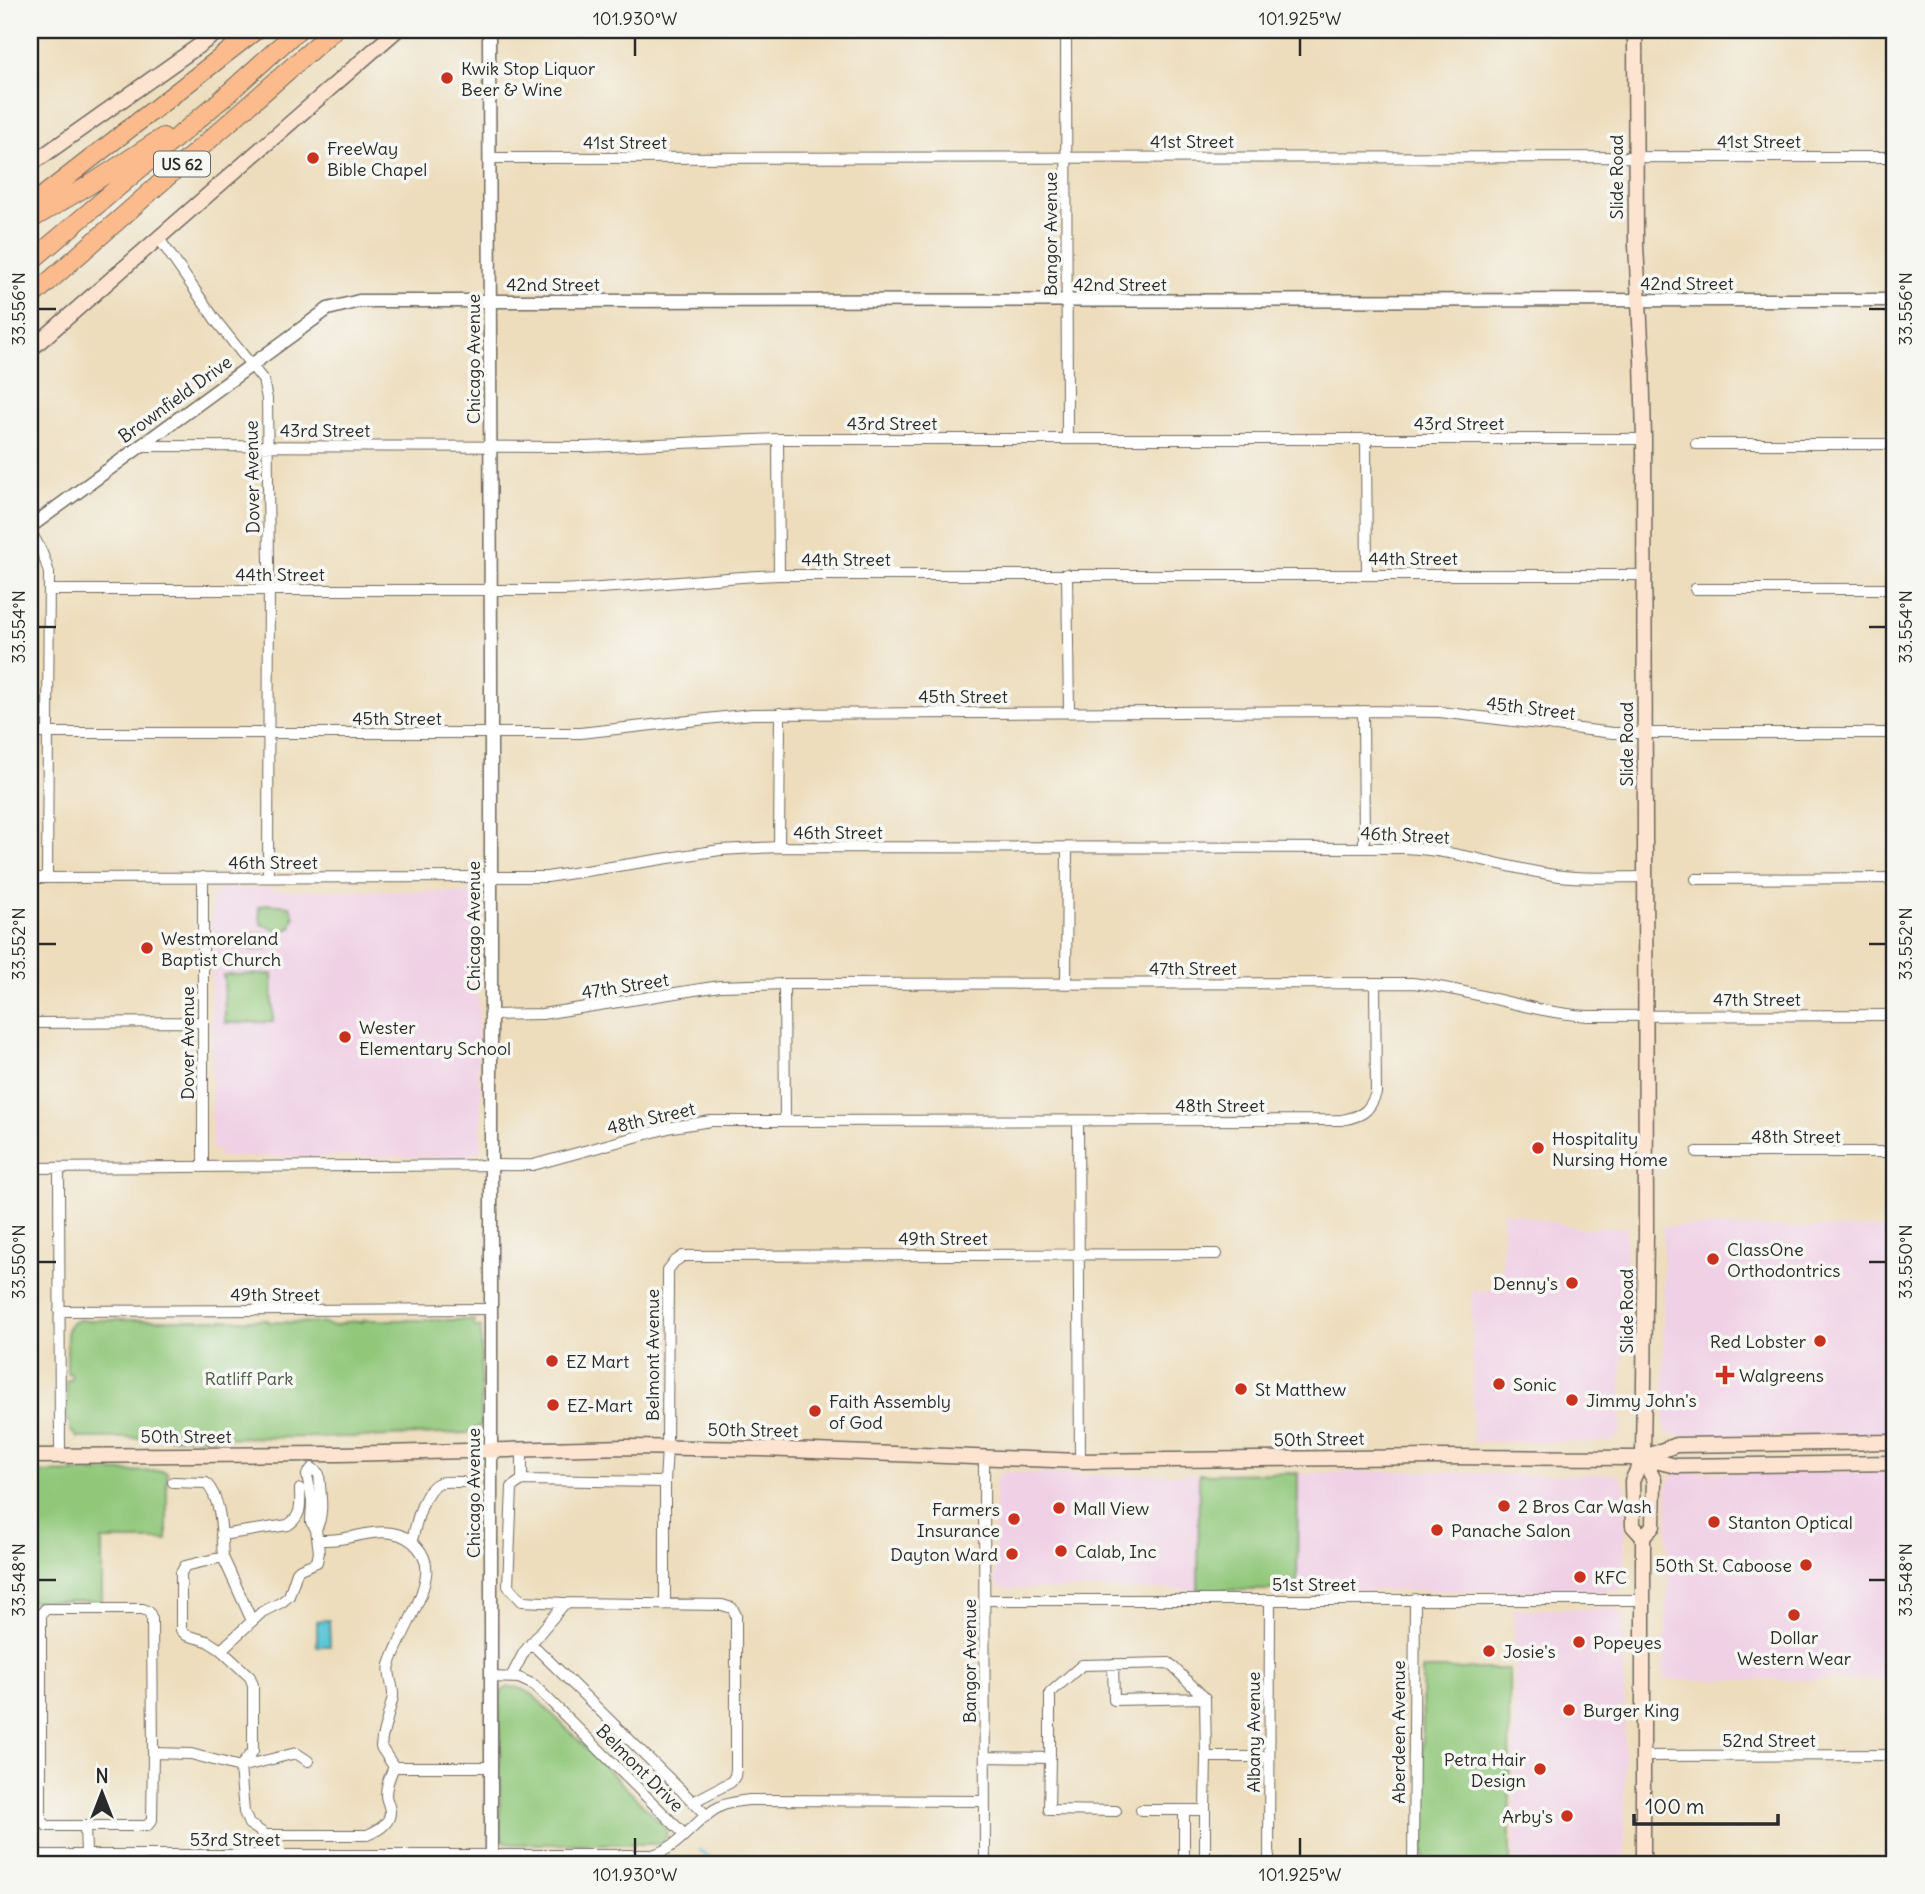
<svg xmlns="http://www.w3.org/2000/svg" width="1925" height="1894" viewBox="0 0 1925 1894" font-family="Delius,sans-serif">
<rect width="100%" height="100%" fill="#f6f6f2"/>
<filter id="ink" filterUnits="userSpaceOnUse"><feTurbulence type="fractalNoise" baseFrequency=".0143" numOctaves="2"/><feDisplacementMap in="SourceGraphic" scale="14" xChannelSelector="R" yChannelSelector="G"/><feConvolveMatrix kernelMatrix="1 2 1 2 8 2 1 2 1" color-interpolation-filters="sRGB"/></filter>
<filter id="wash" filterUnits="userSpaceOnUse"><feTurbulence type="fractalNoise" baseFrequency=".00686" numOctaves="4" result="noise"/><feDisplacementMap in="SourceGraphic" scale="28" xChannelSelector="R" yChannelSelector="G"/><feGaussianBlur stdDeviation="1.57" result="paint"/><feColorMatrix in="noise" values="0 0 0 0 0 0 0 0 0 0 0 0 0 0 0 0 0 1.4 0 .05"/><feComposite in="paint" operator="in"/></filter>
<g filter="url(#wash)">
<rect width="100%" height="100%" fill="#edddbc"/>
<path fill="#f0d0e5" d="M219,888H274V890L408,891L474,893L477,899V997L479,1001L478,1074L479,1084H481V1149L479,1152L476,1150L471,1153L473,1157H223L217,1156L219,1153L215,1149L212,1152L211,896L212,894L214,896L220,890Z
M1503,1211L1582,1229L1626,1227V1303L1621,1376V1427L1618,1436L1613,1441L1605,1442H1473L1472,1291L1502,1290Z
M1663,1226L1895,1229V1435H1672L1667,1432L1664,1425Z
M1426,1471L1526,1475L1614,1474L1620,1477L1625,1486V1582L1623,1587L1616,1591L1297,1590L1298,1473Z
M1004,1472L1099,1475L1199,1474L1198,1590L1004,1589L999,1588L995,1581V1481L997,1476Z
M1682,1472H1895V1680H1663L1668,1574L1667,1487L1670,1479L1677,1473Z
M1514,1609H1615L1624,1616L1625,1864H1514Z"/>
<path fill="#90c779" stroke="#5e7952" stroke-width="2" d="M267,904L290,906L294,917L291,928C280,933 271,928 261,924L259,907Z
M249,933L268,934L267,949L248,950L246,936Z
M272,974L273,1022L225,1023L224,975Z
M78,1320H268L269,1322L325,1323C334,1329 337,1325 346,1322C351,1321 358,1322 363,1322L364,1320H472L475,1321L473,1325L477,1328L480,1326L481,1329V1425L469,1433L363,1437L78,1438L70,1430V1422L67,1421V1380H71L72,1374L67,1373V1330L70,1324Z
M162,1471L167,1472V1540H102V1601H30V1473Z
M1298,1473L1297,1590H1198L1199,1474Z
M1422,1669H1509L1510,1864H1424Z
M508,1687L519,1688L532,1694L661,1823L665,1828L667,1835L661,1843L654,1844H512L503,1841L500,1833V1697L502,1691Z"/>
<path fill="#5bc6d6" stroke="#437880" stroke-width="2" d="M329,1620L330,1646H317V1621Z"/>
<g fill="none" stroke-linecap="round" stroke-linejoin="round">
<path stroke="#5bc6d6" stroke-width="2.5" d="M700,1850L716,1864"/>
</g>
</g>
<g filter="url(#ink)">
<g fill="none" stroke-linecap="round" stroke-linejoin="round">
<defs>
<path id="minor" d="M1066,30L1067,439
M489,158L1895,157
M158,237L217,322L263,380L267,399L269,564L268,877
M778,439L779,575
M1366,439L1367,574
M1696,444H1895
M140,446L586,447L778,439H1644
M30,531C39,545 45,557 49,573L47,878
M1067,574L1069,711
M1695,589H1895
M49,590H558C632,588 705,578 779,575H1644
M1363,711L1364,848
M30,733H580L752,714L1363,711L1440,712L1613,733H1895
M779,847L780,713
M203,877V1167
M30,878L547,877L720,850L779,847L1405,848C1454,850 1500,866 1548,874C1579,880 1614,877 1645,877
M1696,879L1895,878
M784,984L785,1120
M1066,984L1067,848
M491,1015L542,1014L720,986L784,984L1412,983C1472,989 1528,1012 1588,1016L1895,1015
M30,1023L203,1022
M1078,1121L1080,1461
M1697,1152H1895
M30,1168L533,1165L672,1127L711,1121L1342,1120C1361,1116 1369,1113 1376,1093L1375,983
M59,1168L60,1456
M59,1311L491,1309
M522,1449V1480
M984,1457L985,1864
M312,1468L319,1474C320,1491 325,1514 316,1529L311,1522L312,1500L307,1475Z
M173,1482L206,1483C223,1501 221,1534 223,1557
M665,1482L667,1448L668,1270L674,1262L683,1256L1217,1254
M221,1535L288,1525C303,1515 300,1504 300,1489
M318,1540C325,1540 332,1540 339,1539C358,1537 372,1530 392,1533C412,1536 429,1554 426,1575C422,1604 399,1637 390,1665C387,1675 394,1686 393,1697L382,1738L381,1747L394,1767H490
M412,1540C416,1525 423,1489 439,1483C445,1481 455,1482 462,1482
M985,1600H1643
M565,1603L522,1601L508,1586L512,1487L522,1480L665,1482V1604
M531,1643L693,1802
M221,1650L207,1641L186,1635L181,1630V1573L185,1566L223,1557L252,1621
M1113,1664L1114,1700L1205,1698
M490,1677L519,1678L534,1685L685,1835
M511,1677L524,1652L565,1603L722,1605L732,1608L736,1615V1769L735,1776L731,1782L693,1802L707,1816
M153,1753L152,1820L147,1826H47L41,1820V1614L45,1609H143L149,1612L152,1619L153,1753L191,1754L240,1767L253,1751V1685L250,1677L221,1650L262,1612L282,1602L289,1596L297,1572L300,1569L317,1562L319,1552L316,1529
M1643,1756L1895,1755
M985,1757L1050,1758V1693L1082,1665L1169,1663L1205,1698L1206,1757H1269
M1050,1758L1049,1810L1116,1811
M308,1761L296,1753L240,1767L244,1812L249,1824L266,1835H367C377,1831 390,1824 390,1812C390,1806 386,1800 386,1795C386,1784 390,1776 394,1767
M1141,1810H1205L1206,1757
M1184,1810V1864
M1205,1810V1864
M85,1826L86,1854
M30,1855H652C681,1848 695,1818 721,1806C730,1802 740,1801 749,1800L985,1801
M1269,1864L1270,1600
M1413,1864L1415,1599"/>
<path id="tertiary" d="M489,30L491,672V1864
M30,527L328,309L359,301L1895,300"/>
<path id="secondary" d="M1635,30L1636,245L1642,360L1644,439L1646,1233L1643,1458L1632,1481L1633,1526L1643,1537
M30,165L221,30
M30,350L397,30
M30,1456L340,1454L627,1447L762,1449L1080,1461L1434,1457L1643,1458L1676,1466L1895,1463
M1643,1458L1676,1445L1895,1442
M1643,1864V1537L1653,1526L1654,1480L1643,1458"/>
<path id="motorway" d="M30,206L256,30
M30,220L91,184L163,137
M30,262L222,99L298,30
M30,298L334,30"/>
</defs>
<use href="#minor" stroke="#6f695e" stroke-width="12"/>
<use href="#tertiary" stroke="#6f695e" stroke-width="15"/>
<use href="#secondary" stroke="#6f695e" stroke-width="17"/>
<use href="#motorway" stroke="#6f695e" stroke-width="20"/>
<use href="#minor" stroke="#fff" stroke-width="10"/>
<use href="#tertiary" stroke="#fff" stroke-width="12"/>
<use href="#secondary" stroke="#fde4d1" stroke-width="14"/>
<use href="#motorway" stroke="#fbbb8c" stroke-width="18"/>
</g>
</g>
<path fill="none" stroke="#2b2b2b" stroke-width="2.5" d="M635,38V56M1300,38V56M38,309H56M1869,309H1886M38,627H56M1869,627H1886M38,944H56M1869,944H1886M38,1262H56M1869,1262H1886M38,1580H56M1869,1580H1886M635,1838V1856M1300,1838V1856"/>
<g fill="#c8321e" stroke="#f6f6f2" stroke-width="2.5">
<circle cx="447" cy="78" r="7"/>
<circle cx="313" cy="158" r="7"/>
<circle cx="147" cy="948" r="7"/>
<circle cx="345" cy="1037" r="7"/>
<circle cx="1538" cy="1148" r="7"/>
<circle cx="1713" cy="1259" r="7"/>
<circle cx="1572" cy="1283" r="7"/>
<circle cx="1820" cy="1341" r="7"/>
<circle cx="552" cy="1361" r="7"/>
<path d="M1721.5 1364.5h7v7h7v7h-7v7h-7v-7h-7v-7h7z"/>
<circle cx="1499" cy="1384" r="7"/>
<circle cx="1241" cy="1389" r="7"/>
<circle cx="1572" cy="1400" r="7"/>
<circle cx="553" cy="1405" r="7"/>
<circle cx="815" cy="1411" r="7"/>
<circle cx="1504" cy="1506" r="7"/>
<circle cx="1059" cy="1508" r="7"/>
<circle cx="1014" cy="1519" r="7"/>
<circle cx="1714" cy="1522" r="7"/>
<circle cx="1437" cy="1530" r="7"/>
<circle cx="1061" cy="1551" r="7"/>
<circle cx="1012" cy="1554" r="7"/>
<circle cx="1806" cy="1565" r="7"/>
<circle cx="1580" cy="1577" r="7"/>
<circle cx="1794" cy="1615" r="7"/>
<circle cx="1579" cy="1642" r="7"/>
<circle cx="1489" cy="1651" r="7"/>
<circle cx="1569" cy="1710" r="7"/>
<circle cx="1540" cy="1769" r="7"/>
<circle cx="1567" cy="1816" r="7"/>
</g>
<g text-anchor="middle" dominant-baseline="central" stroke-width="7" stroke-linejoin="round" paint-order="stroke">
<rect fill="#f6f6f2" stroke="#686867" stroke-width="2" x="154" y="151.5" width="56" height="25" rx="5"/>
<g font-size="16" font-weight="bold" fill="#2b2b2b">
<text x="182" y="164">US 62</text>
</g>
<g font-size="18" fill="#2b2b2b" stroke="#f6f6f2" text-anchor="start">
<text x="461" y="68">Kwik Stop Liquor<tspan x="461" dy="21">Beer &amp; Wine</tspan></text>
<text x="327" y="148">FreeWay<tspan x="327" dy="21">Bible Chapel</tspan></text>
<text x="161" y="938">Westmoreland<tspan x="161" dy="21">Baptist Church</tspan></text>
<text x="359" y="1027">Wester<tspan x="359" dy="21">Elementary School</tspan></text>
<text x="1552" y="1138">Hospitality<tspan x="1552" dy="21">Nursing Home</tspan></text>
<text x="1727" y="1249">ClassOne<tspan x="1727" dy="21">Orthodontrics</tspan></text>
<text x="1558" y="1283" text-anchor="end">Denny's</text>
<text x="1806" y="1341" text-anchor="end">Red Lobster</text>
<text x="566" y="1361">EZ Mart</text>
<text x="1739" y="1375">Walgreens</text>
<text x="1513" y="1384">Sonic</text>
<text x="1255" y="1389">St Matthew</text>
<text x="1586" y="1400">Jimmy John's</text>
<text x="829" y="1401">Faith Assembly<tspan x="829" dy="21">of God</tspan></text>
<text x="567" y="1405">EZ-Mart</text>
<text x="1518" y="1506">2 Bros Car Wash</text>
<text x="1073" y="1508">Mall View</text>
<text x="1000" y="1509" text-anchor="end">Farmers<tspan x="1000" dy="21">Insurance</tspan></text>
<text x="1728" y="1522">Stanton Optical</text>
<text x="1451" y="1530">Panache Salon</text>
<text x="1075" y="1551">Calab, Inc</text>
<text x="998" y="1554" text-anchor="end">Dayton Ward</text>
<text x="1792" y="1565" text-anchor="end">50th St. Caboose</text>
<text x="1594" y="1577">KFC</text>
<text x="1794" y="1637" text-anchor="middle">Dollar<tspan x="1794" dy="21">Western Wear</tspan></text>
<text x="1593" y="1642">Popeyes</text>
<text x="1503" y="1651">Josie's</text>
<text x="1583" y="1710">Burger King</text>
<text x="1526" y="1759" text-anchor="end">Petra Hair<tspan x="1526" dy="21">Design</tspan></text>
<text x="1553" y="1816" text-anchor="end">Arby's</text>
</g>
<g font-size="18" fill="#2b2b2b" stroke="#f6f6f2">
<text x="1192" y="141">41st Street</text>
<text x="1759" y="141">41st Street</text>
<text x="625" y="142">41st Street</text>
<text transform="translate(1616 177) rotate(-90)">Slide Road</text>
<text transform="translate(1050 234) rotate(-90)">Bangor Avenue</text>
<text x="1687" y="283">42nd Street</text>
<text x="553" y="284">42nd Street</text>
<text x="1120" y="284">42nd Street</text>
<text transform="translate(473 359) rotate(-90)">Chicago Avenue</text>
<text transform="translate(175 399) rotate(-36)">Brownfield Drive</text>
<text x="892" y="423">43rd Street</text>
<text x="1459" y="423">43rd Street</text>
<text x="325" y="430">43rd Street</text>
<text transform="translate(252 477) rotate(-91)">Dover Avenue</text>
<text x="1413" y="558">44th Street</text>
<text x="846" y="559">44th Street</text>
<text x="280" y="574">44th Street</text>
<text x="963" y="696">45th Street</text>
<text transform="translate(1531 708) rotate(7)">45th Street</text>
<text x="397" y="718">45th Street</text>
<text transform="translate(1626 744) rotate(-90)">Slide Road</text>
<text x="838" y="832">46th Street</text>
<text transform="translate(1405 835) rotate(3)">46th Street</text>
<text x="273" y="862">46th Street</text>
<text transform="translate(473 926) rotate(-90)">Chicago Avenue</text>
<text x="1193" y="968">47th Street</text>
<text transform="translate(625 986) rotate(-9)">47th Street</text>
<text x="1757" y="999">47th Street</text>
<text transform="translate(187 1043) rotate(-90)">Dover Avenue</text>
<text x="1220" y="1105">48th Street</text>
<text transform="translate(651 1118) rotate(-13)">48th Street</text>
<text x="1796" y="1136">48th Street</text>
<text x="943" y="1238">49th Street</text>
<text x="275" y="1294">49th Street</text>
<text transform="translate(1626 1311) rotate(-90)">Slide Road</text>
<text transform="translate(652 1355) rotate(-90)">Belmont Avenue</text>
<text transform="translate(753 1430) rotate(1)">50th Street</text>
<text x="186" y="1436">50th Street</text>
<text transform="translate(1319 1439) rotate(-1)">50th Street</text>
<text transform="translate(473 1493) rotate(-90)">Chicago Avenue</text>
<text x="1314" y="1584">51st Street</text>
<text transform="translate(969 1661) rotate(-90)">Bangor Avenue</text>
<text transform="translate(1253 1732) rotate(-90)">Albany Avenue</text>
<text transform="translate(1398 1732) rotate(-90)">Aberdeen Avenue</text>
<text x="1769" y="1740">52nd Street</text>
<text transform="translate(640 1768) rotate(45)">Belmont Drive</text>
<text x="235" y="1839">53rd Street</text>
</g>
<g font-size="18" fill="#495a42" stroke="#f6f6f2">
<text x="249" y="1378">Ratliff Park</text>
</g>
</g>
<rect width="1925" height="1894" fill="none" stroke="#f6f6f2" stroke-width="77"/>
<g transform="translate(102 1793)" stroke="#f6f6f2" stroke-width="5" paint-order="stroke">
<path d="M0-5L12 26L0 18L-12 26Z" fill="#2b2b2b"/>
<text y="-10" font-size="19" font-weight="bold" text-anchor="middle" fill="#2b2b2b">N</text>
</g>
<path d="M1634 1814v10h144v-10" fill="none" stroke="#2b2b2b" stroke-width="3.5"/>
<text x="1645" y="1814" font-size="21" fill="#2b2b2b" stroke="#f6f6f2" stroke-width="5" paint-order="stroke">100 m</text>
<rect x="38" y="38" width="1848" height="1818" fill="none" stroke="#2b2b2b" stroke-width="2.5"/>
<g font-size="18" text-anchor="middle" fill="#2b2b2b">
<text x="635" y="25">101.930°W</text>
<text x="1300" y="25">101.925°W</text>
<text transform="translate(19 309) rotate(-90)" y="6">33.556°N</text>
<text transform="translate(1906 309) rotate(-90)" y="6">33.556°N</text>
<text transform="translate(19 627) rotate(-90)" y="6">33.554°N</text>
<text transform="translate(1906 627) rotate(-90)" y="6">33.554°N</text>
<text transform="translate(19 944) rotate(-90)" y="6">33.552°N</text>
<text transform="translate(1906 944) rotate(-90)" y="6">33.552°N</text>
<text transform="translate(19 1262) rotate(-90)" y="6">33.550°N</text>
<text transform="translate(1906 1262) rotate(-90)" y="6">33.550°N</text>
<text transform="translate(19 1580) rotate(-90)" y="6">33.548°N</text>
<text transform="translate(1906 1580) rotate(-90)" y="6">33.548°N</text>
<text x="635" y="1881">101.930°W</text>
<text x="1300" y="1881">101.925°W</text>
</g>
</svg>
